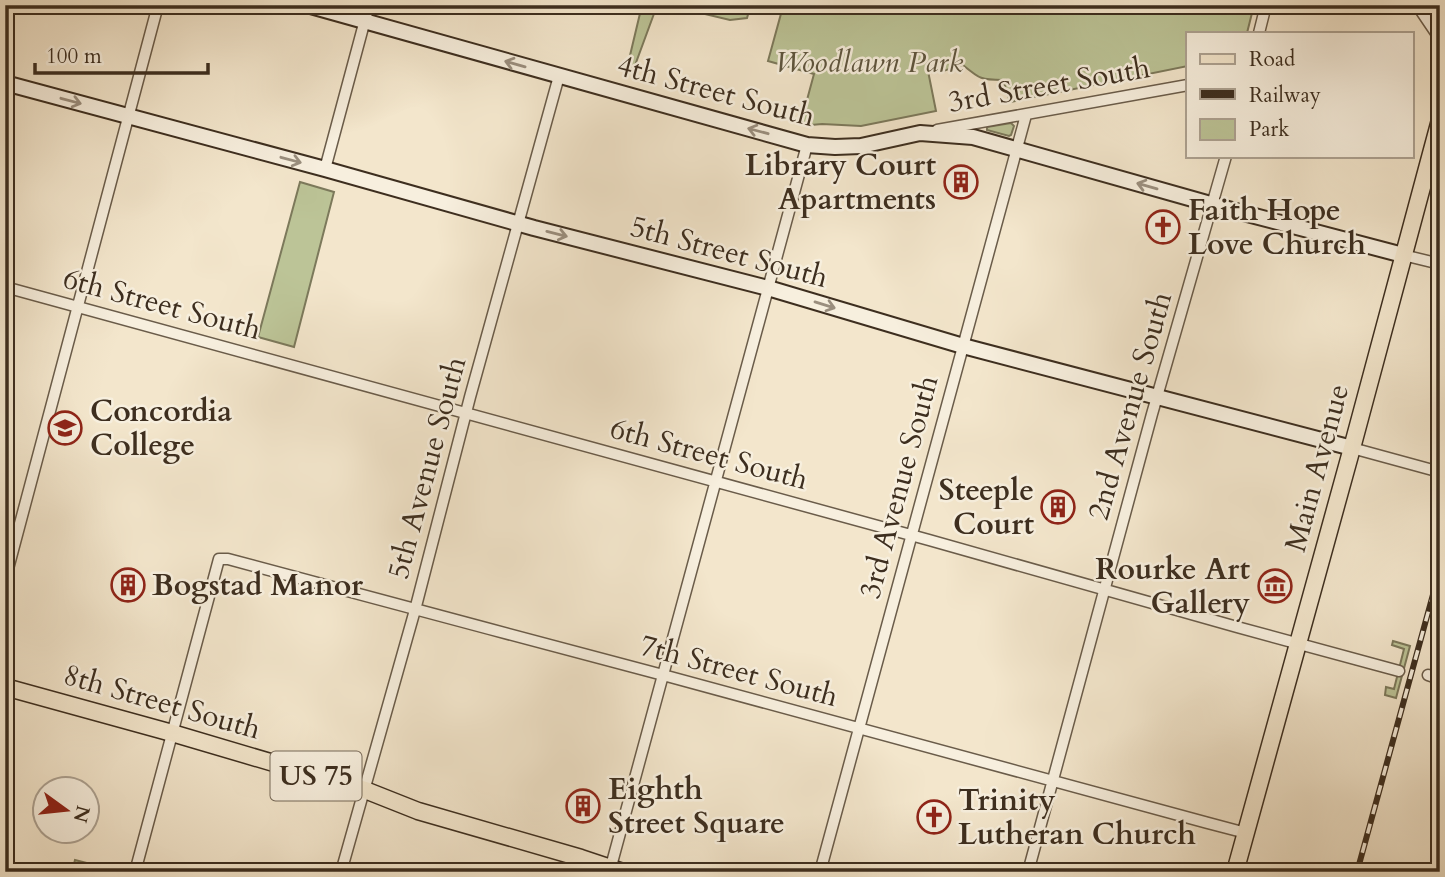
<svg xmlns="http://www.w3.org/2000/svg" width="1445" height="877" viewBox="0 0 1445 877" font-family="Cardo,serif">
<rect width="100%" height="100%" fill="#f3e6cc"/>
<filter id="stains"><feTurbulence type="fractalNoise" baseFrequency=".00286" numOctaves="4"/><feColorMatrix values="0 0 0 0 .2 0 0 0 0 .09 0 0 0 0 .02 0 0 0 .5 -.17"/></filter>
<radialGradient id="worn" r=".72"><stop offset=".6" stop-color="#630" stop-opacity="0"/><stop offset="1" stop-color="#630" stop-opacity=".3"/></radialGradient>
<path fill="#bcc497" stroke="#7c795b" stroke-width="2" d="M642,5H663L655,11L634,68L629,70L627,68Z
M665,5H746L749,11L747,18L730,20L705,14L685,13Z
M769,5H1254L1247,33H1188V66L1010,102L1003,80C981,80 980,79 963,65L943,71L926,61L936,111L861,126L822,124L811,125L801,122L814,74L768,61L782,10Z
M1011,123L1014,126L1011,135L1009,136L987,130V127Z
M300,182L334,192L294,347L258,337Z
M1393,641L1410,646L1396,698L1385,695L1386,687L1394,689L1404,649L1392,645Z
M75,860L114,870V872H72Z"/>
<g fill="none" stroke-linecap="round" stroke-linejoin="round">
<defs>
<path id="street" d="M1417,5L1440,39
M1259,33L1266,5
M937,130L1188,85
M325,169L369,5
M1403,255L1440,264
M5,287L929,540L1237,627L1399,671
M1352,448L1440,472
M5,580L158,5
M1428,675L1440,679
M610,870L807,145
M135,872L219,559H228C373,599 518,636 663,675C857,727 1051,782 1246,833
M341,872L415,610L470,397L559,76
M820,872L1026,115
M1028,872L1152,414L1226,156"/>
<path id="secondary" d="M307,5L807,145L835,147L861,146L920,133L973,137L1228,209L1403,255
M5,83L325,169L534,228L768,288L963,346L1352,448"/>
<path id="primary" d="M5,687L172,733L365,790L418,811L581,858L623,872
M1235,872L1352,448L1440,120"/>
</defs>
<use href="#street" stroke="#6a5c4a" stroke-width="13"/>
<use href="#secondary" stroke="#3d2e1f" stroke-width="18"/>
<use href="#primary" stroke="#3d2e1f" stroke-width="19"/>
<use href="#street" stroke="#f7efde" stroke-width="10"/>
<use href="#secondary" stroke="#f7efde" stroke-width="14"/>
<use href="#primary" stroke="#f3e6cc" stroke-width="16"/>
<defs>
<path id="rail" d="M1357,872L1440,569"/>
</defs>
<use href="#rail" stroke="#3d2e1f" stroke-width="6"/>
<use href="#rail" stroke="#f7efde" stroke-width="3.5" stroke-dasharray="10" stroke-linecap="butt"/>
</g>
<defs><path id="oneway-shaft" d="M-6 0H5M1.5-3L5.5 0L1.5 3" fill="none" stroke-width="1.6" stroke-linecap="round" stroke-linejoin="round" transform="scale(1.75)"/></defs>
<g stroke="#9a8e7e">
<use href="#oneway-shaft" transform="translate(515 64) rotate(-164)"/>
<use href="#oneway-shaft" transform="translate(71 101) rotate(15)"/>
<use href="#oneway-shaft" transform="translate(758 131) rotate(-165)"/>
<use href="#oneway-shaft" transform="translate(291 160) rotate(15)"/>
<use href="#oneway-shaft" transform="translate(1147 186) rotate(-164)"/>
<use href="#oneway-shaft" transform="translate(557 234) rotate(14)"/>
<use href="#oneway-shaft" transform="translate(825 305) rotate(17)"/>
</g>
<defs>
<symbol id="building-ring" viewBox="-11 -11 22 22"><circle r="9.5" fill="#f7efde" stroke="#8f2418" stroke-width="1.5"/><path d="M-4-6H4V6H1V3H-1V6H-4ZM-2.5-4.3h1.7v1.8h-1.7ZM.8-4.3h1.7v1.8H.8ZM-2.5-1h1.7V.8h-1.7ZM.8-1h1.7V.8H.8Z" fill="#8f2418"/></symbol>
<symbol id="church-ring" viewBox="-11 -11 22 22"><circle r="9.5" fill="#f7efde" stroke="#8f2418" stroke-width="1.5"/><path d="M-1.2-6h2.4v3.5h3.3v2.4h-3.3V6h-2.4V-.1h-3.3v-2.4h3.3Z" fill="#8f2418"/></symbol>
<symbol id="university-ring" viewBox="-11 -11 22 22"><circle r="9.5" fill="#f7efde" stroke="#8f2418" stroke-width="1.5"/><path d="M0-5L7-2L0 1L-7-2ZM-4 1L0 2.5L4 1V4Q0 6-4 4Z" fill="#8f2418"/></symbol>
<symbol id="museum-ring" viewBox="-11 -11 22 22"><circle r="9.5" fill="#f7efde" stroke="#8f2418" stroke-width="1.5"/><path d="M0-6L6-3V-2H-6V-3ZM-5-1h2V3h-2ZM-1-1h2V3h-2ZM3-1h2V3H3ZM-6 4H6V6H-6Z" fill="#8f2418"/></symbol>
</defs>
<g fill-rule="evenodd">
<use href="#building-ring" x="942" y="163" width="38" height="38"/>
<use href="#church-ring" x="1144" y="208" width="38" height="38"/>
<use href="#university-ring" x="46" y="409" width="38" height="38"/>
<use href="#building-ring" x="1039" y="488" width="38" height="38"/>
<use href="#building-ring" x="109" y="566" width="38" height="38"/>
<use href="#museum-ring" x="1256" y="567" width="38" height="38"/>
<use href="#building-ring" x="564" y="787" width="38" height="38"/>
<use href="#church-ring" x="915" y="798" width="38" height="38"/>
</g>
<g text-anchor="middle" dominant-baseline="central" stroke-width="5" stroke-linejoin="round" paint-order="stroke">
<rect fill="#f7efde" stroke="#756858" stroke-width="2" x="270.5" y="751.5" width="91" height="49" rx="5"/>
<g font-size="28" font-weight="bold" fill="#3d2e1f">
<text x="316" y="776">US 75</text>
</g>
<g font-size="30" font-style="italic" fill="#5d543d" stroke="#f7efde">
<text x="869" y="62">Woodlawn Park</text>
</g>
<g font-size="30" fill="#3d2e1f" stroke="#f7efde">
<text transform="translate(1049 85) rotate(-10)">3rd Street South</text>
<text transform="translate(716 91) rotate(15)">4th Street South</text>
<text transform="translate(729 252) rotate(15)">5th Street South</text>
<text transform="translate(162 304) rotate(15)">6th Street South</text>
<text transform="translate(1130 406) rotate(-74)">2nd Avenue South</text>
<text transform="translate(709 454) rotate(15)">6th Street South</text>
<text transform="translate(427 468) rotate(-75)">5th Avenue South</text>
<text transform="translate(1317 468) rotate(-75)">Main Avenue</text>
<text transform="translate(899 487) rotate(-75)">3rd Avenue South</text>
<text transform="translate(739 671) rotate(15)">7th Street South</text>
<text transform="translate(162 702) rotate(16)">8th Street South</text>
</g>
<g font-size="30" font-weight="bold" fill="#3d2e1f" stroke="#f7efde" text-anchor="start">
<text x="936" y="165" text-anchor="end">Library Court<tspan x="936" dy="34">Apartments</tspan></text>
<text x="1188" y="210">Faith Hope<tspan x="1188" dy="34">Love Church</tspan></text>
<text x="90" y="411">Concordia<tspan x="90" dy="34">College</tspan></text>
<text x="1034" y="490" text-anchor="end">Steeple<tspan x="1034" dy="34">Court</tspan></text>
<text x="1250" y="569" text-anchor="end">Rourke Art<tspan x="1250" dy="34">Gallery</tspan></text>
<text x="152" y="585">Bogstad Manor</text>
<text x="608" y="789">Eighth<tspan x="608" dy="34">Street Square</tspan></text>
<text x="958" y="800">Trinity<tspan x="958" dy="34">Lutheran Church</tspan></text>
</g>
</g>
<rect width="1445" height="877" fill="none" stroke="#f3e6cc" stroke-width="28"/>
<rect x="7" y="7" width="1431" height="863" fill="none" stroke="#3d2e1f" stroke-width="3.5"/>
<rect x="14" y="14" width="1417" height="849" fill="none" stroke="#3d2e1f" stroke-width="2"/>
<rect x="1186" y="32" width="228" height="126" fill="#f7efde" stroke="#ada292" stroke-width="2"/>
<rect x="1200" y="54" width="35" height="10" fill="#f3e6cc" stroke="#ada292" stroke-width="2"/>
<text x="1249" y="66" font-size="21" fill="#3d2e1f">Road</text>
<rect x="1200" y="89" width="35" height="10" fill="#3d2e1f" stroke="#ada292" stroke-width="2"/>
<text x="1249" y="102" font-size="21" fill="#3d2e1f">Railway</text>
<rect x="1200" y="119" width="35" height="21" fill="#bcc497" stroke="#ada292" stroke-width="2"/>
<text x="1249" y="136" font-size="21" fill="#3d2e1f">Park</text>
<g transform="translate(66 810) rotate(105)"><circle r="33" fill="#f7efde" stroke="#ada292" stroke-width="2"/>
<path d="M0-5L12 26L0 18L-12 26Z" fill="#8f2418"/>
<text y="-10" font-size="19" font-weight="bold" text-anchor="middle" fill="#3d2e1f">N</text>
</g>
<path d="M35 63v10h173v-10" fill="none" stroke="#3d2e1f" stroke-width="3.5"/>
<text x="46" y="63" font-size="21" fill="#3d2e1f" stroke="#f7efde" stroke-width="5" paint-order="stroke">100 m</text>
<rect width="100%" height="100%" filter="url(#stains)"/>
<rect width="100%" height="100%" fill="url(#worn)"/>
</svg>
